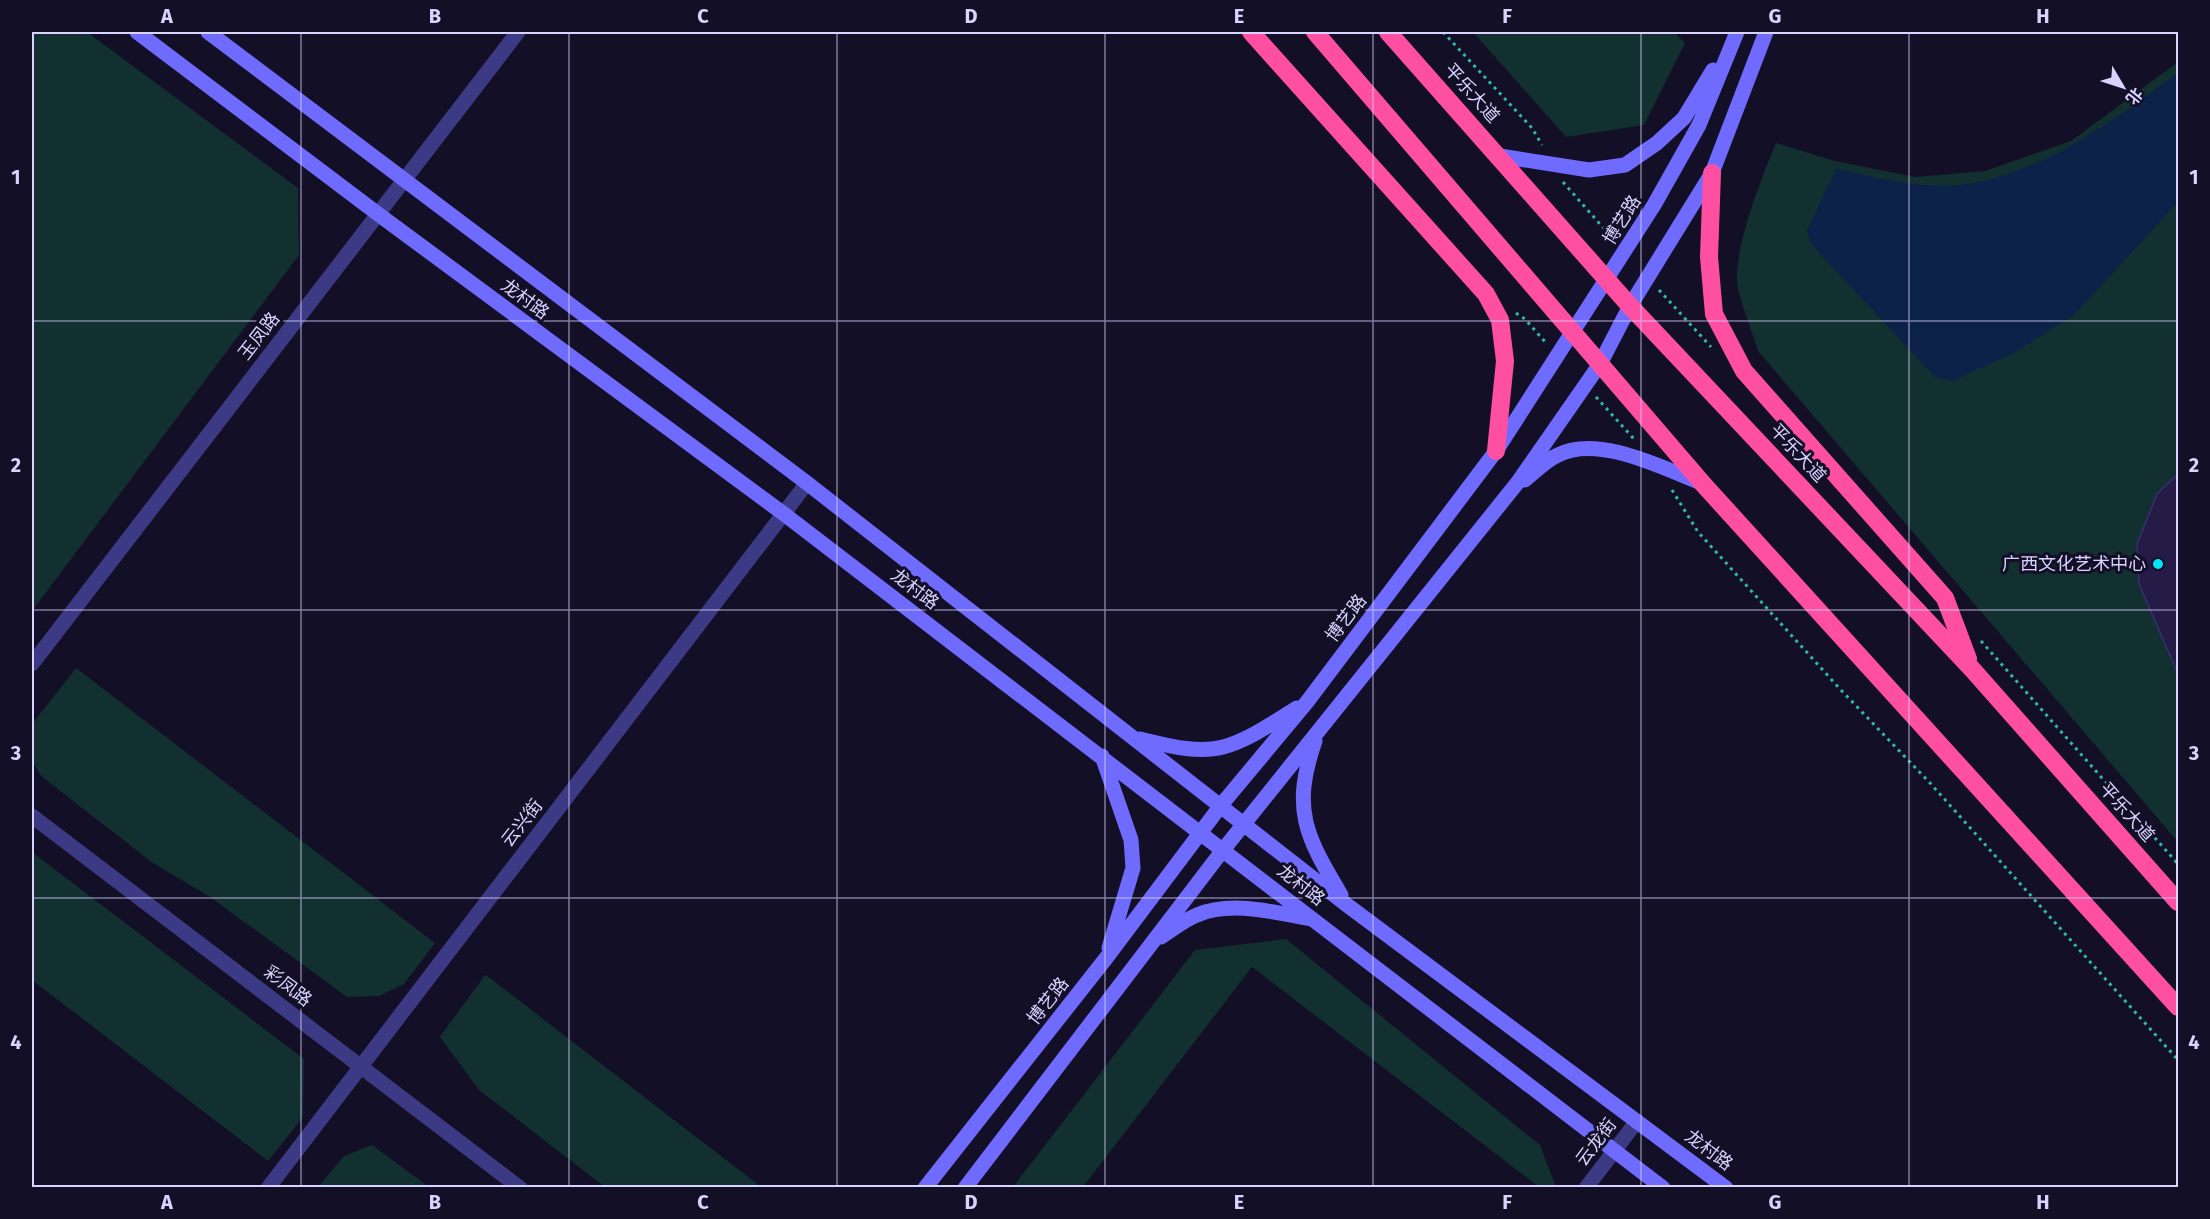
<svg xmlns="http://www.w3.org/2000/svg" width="2210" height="1219" viewBox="0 0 2210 1219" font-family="'Fira Sans','Noto Sans SC',sans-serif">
<rect width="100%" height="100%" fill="#130f26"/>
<path fill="#12302f" d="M32,32H87L298,188L299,255L32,611Z
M1473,32H1674L1685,43L1644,125L1566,137Z
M2178,62V842L1758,351C1752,331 1743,310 1738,289C1731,253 1762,177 1776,143L1835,161L1915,177L1985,171L2071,141Z
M76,668L435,943L404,984L379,996L347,997L210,897L153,863L41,776L32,761V724Z
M32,852L304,1059L303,1117L268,1161L32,980Z
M1286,939L1540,1145L1556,1187H1539L1252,967L1083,1187H1013L1195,950Z
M485,975H486L761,1187H605L479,1090L440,1037Z
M372,1145L429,1187H318L344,1156Z"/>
<path fill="#0c2248" d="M2178,73V202L2074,315L2014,353L1952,381L1935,377L1810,243L1807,231L1836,169C1875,177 1927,191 1967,184C2048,171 2113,120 2178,73Z"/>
<path fill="#241b47" stroke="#3b2d73" stroke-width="1.5" d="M2178,474V674L2139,584L2137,544L2157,494Z"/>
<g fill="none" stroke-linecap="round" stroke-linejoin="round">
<path stroke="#2fb8b0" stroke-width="3" stroke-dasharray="3 4.5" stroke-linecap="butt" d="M1443,32L1532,128L1542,145
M1563,182L1614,240
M1659,290L1711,347
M1516,313L1525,319L1547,344
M1596,397L1634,439
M1672,490L1698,532L1840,689L1930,783L2178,1060
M1981,641L2178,864"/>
<path stroke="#3d3a85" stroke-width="15" d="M32,664L518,32
M32,816L520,1188
M268,1188L807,483
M1586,1188L1637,1121"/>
<path stroke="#6f6bff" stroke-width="15" d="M137,32L378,214L784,514L1663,1188
M208,32L807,483L1347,905L1726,1188
M1500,156L1589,170L1625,165L1657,143L1684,118L1713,70
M1525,480C1535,472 1546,460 1558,455C1599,434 1664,469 1704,484
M1140,739C1166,745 1196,754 1223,747C1249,740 1274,722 1297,708
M1315,741C1291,810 1306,836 1341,895
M1102,756L1131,840L1133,868L1109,948
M1161,937C1172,930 1184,920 1197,915C1232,900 1276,913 1312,919
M925,1188L1107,957L1222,804L1307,702L1496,451L1654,205L1699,125L1737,32
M965,1188L1223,850L1518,482L1600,364L1630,306L1712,173L1766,32"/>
<path stroke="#ff4fa3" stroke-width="18" d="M1251,32L1486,294L1500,320L1505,361L1496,451
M1315,32L1704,485L2178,1007
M1388,32L1630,306L1972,669L2178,902
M1712,173L1709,257L1714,314L1744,371L1945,598L1968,659"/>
</g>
<path fill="none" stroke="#d9d4ff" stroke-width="1.5" stroke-opacity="0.55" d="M301,32V1188M569,32V1188M837,32V1188M1105,32V1188M1373,32V1188M1641,32V1188M1909,32V1188M32,321H2178M32,610H2178M32,898H2178"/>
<circle fill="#00e5ff" stroke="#130f26" stroke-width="2" cx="2158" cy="564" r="6"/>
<g text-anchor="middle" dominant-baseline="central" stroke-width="6" stroke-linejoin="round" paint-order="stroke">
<g font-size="18" fill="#d9d4ff" stroke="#130f26">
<text transform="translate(1472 93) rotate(48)">平乐大道</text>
<text transform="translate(1622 220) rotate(-58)">博艺路</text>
<text transform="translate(525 299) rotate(36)">龙村路</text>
<text transform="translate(259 336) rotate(-52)">玉凤路</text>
<text transform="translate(1798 453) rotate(47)">平乐大道</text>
<text transform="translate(915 589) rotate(37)">龙村路</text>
<text transform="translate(1346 618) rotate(-53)">博艺路</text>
<text transform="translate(2127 812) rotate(48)">平乐大道</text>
<text transform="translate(522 823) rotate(-52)">云兴街</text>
<text transform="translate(1301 885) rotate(38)">龙村路</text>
<text transform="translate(288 986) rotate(37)">彩凤路</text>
<text transform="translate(1048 1001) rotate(-52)">博艺路</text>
<text transform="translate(1596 1142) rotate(-53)">云龙街</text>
<text transform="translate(1709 1150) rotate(37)">龙村路</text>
</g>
<g font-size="18" fill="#d9d4ff" stroke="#130f26" text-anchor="end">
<text x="2146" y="564">广西文化艺术中心</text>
</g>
</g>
<rect width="2210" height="1219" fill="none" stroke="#130f26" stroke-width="66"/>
<g transform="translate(2123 87) rotate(129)" stroke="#130f26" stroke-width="4.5" paint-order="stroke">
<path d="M0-4.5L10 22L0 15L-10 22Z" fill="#d9d4ff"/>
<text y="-9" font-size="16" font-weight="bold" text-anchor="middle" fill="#d9d4ff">北</text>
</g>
<rect x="33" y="33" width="2144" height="1153" fill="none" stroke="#d9d4ff" stroke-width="2"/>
<g font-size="20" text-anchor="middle" font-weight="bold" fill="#d9d4ff">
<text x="167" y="23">A</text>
<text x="435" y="23">B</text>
<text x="703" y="23">C</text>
<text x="971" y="23">D</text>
<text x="1239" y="23">E</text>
<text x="1507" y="23">F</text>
<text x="1775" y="23">G</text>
<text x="2043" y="23">H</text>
<text x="16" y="184">1</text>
<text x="2194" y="184">1</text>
<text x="16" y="472">2</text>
<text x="2194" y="472">2</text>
<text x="16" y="760">3</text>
<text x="2194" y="760">3</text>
<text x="16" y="1049">4</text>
<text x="2194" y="1049">4</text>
<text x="167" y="1209">A</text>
<text x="435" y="1209">B</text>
<text x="703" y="1209">C</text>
<text x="971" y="1209">D</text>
<text x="1239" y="1209">E</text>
<text x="1507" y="1209">F</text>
<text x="1775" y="1209">G</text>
<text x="2043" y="1209">H</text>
</g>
</svg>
